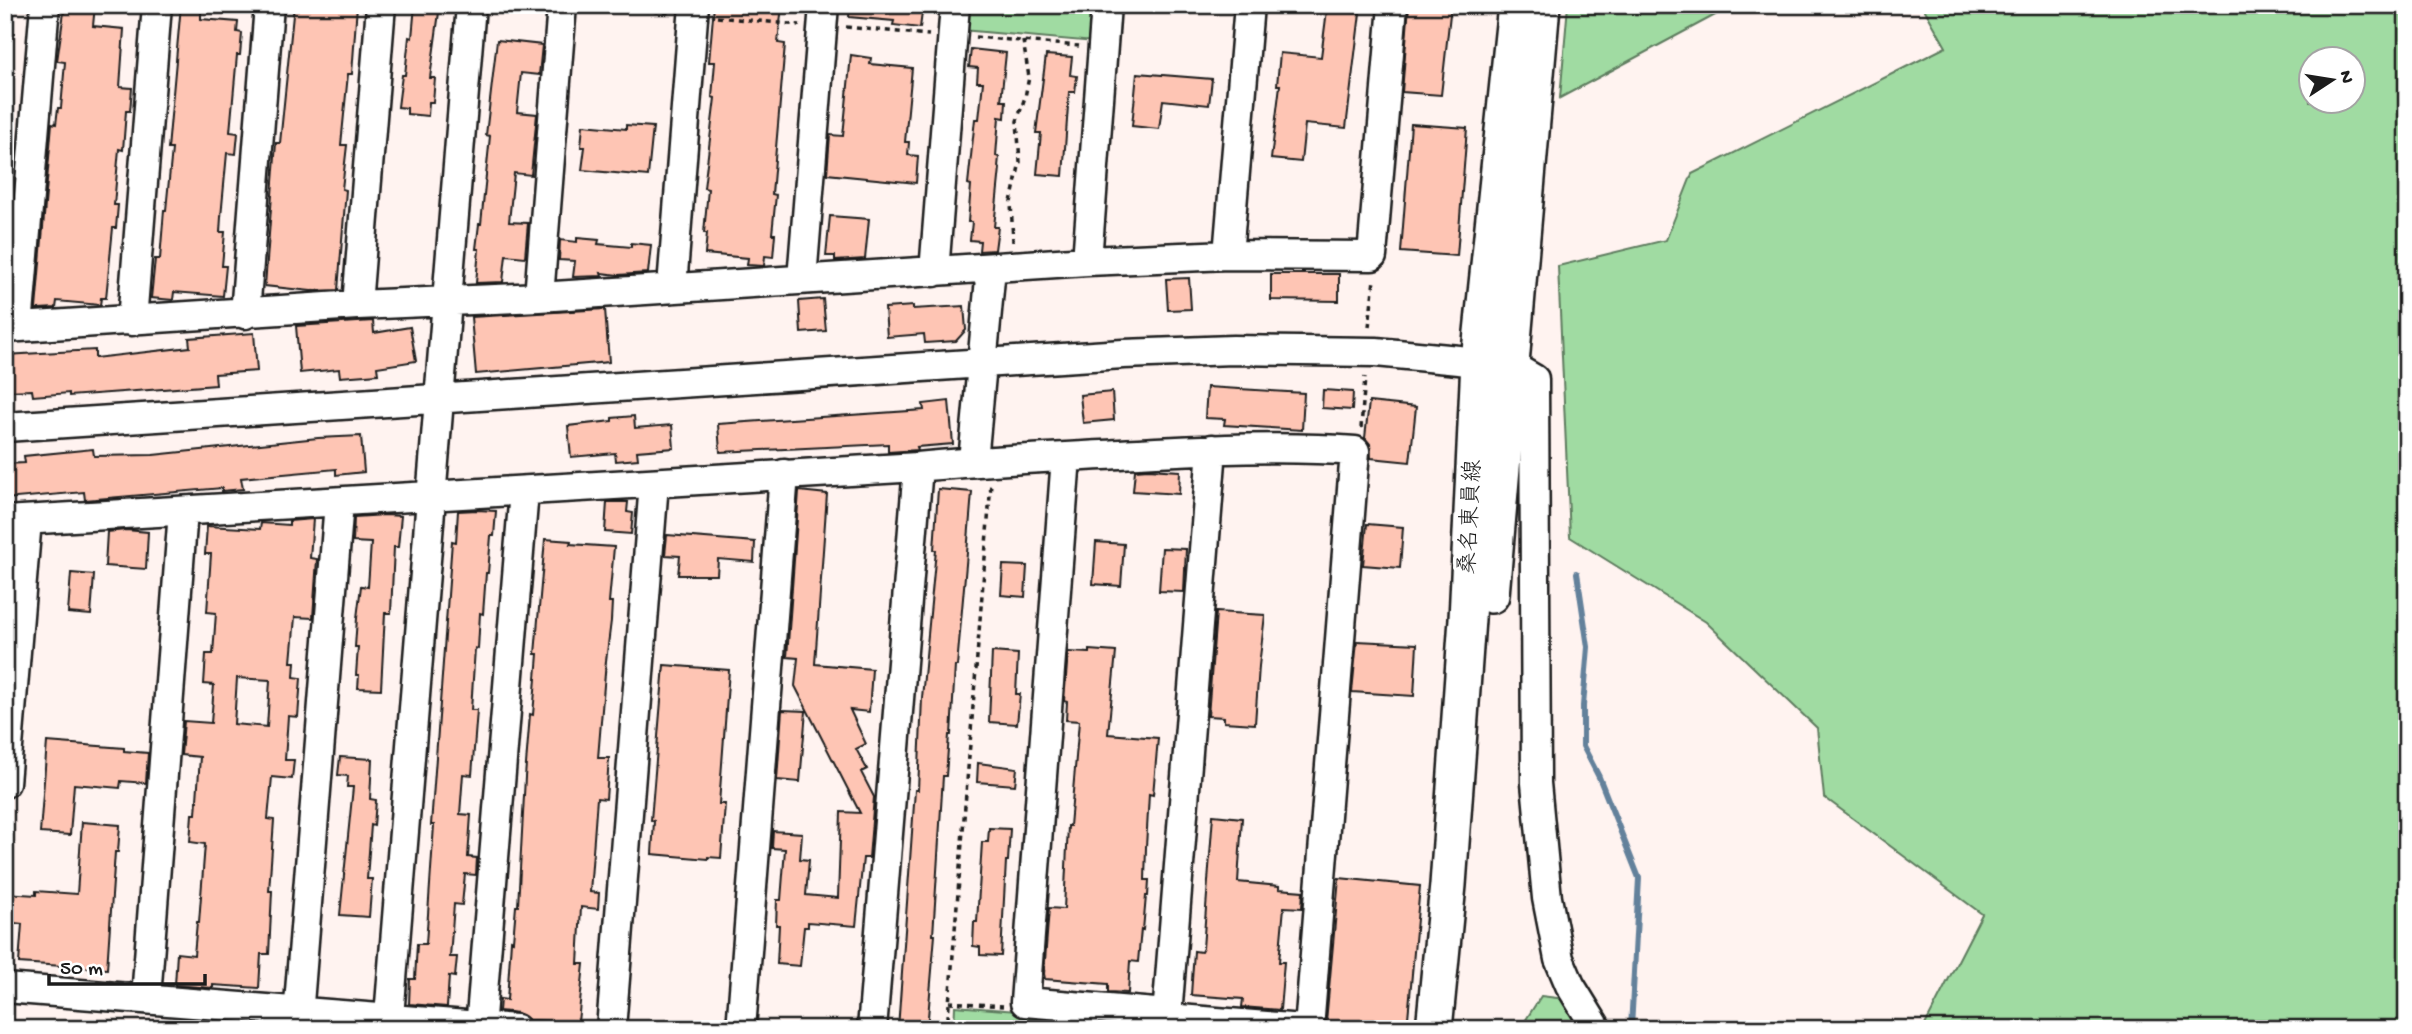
<svg xmlns="http://www.w3.org/2000/svg" width="2412" height="1034" viewBox="0 0 2412 1034" font-family="'Gochi Hand','Klee One',sans-serif">
<rect width="100%" height="100%" fill="#fff3f0"/>
<filter id="ink" filterUnits="userSpaceOnUse"><feTurbulence type="fractalNoise" baseFrequency=".0143" numOctaves="2"/><feDisplacementMap in="SourceGraphic" scale="14" xChannelSelector="R" yChannelSelector="G"/><feConvolveMatrix kernelMatrix="1 2 1 2 8 2 1 2 1" color-interpolation-filters="sRGB"/></filter>
<g filter="url(#ink)">
<path fill="#a0dba2" stroke="#5e7c5f" stroke-width="2" fill-rule="evenodd" d="M964,5H1097L1094,42L962,30Z
M1568,5H1734L1560,98Z
M1922,5H2407V1029H1923L1982,914L1824,797L1817,728L1706,622L1570,537L1558,266L1666,240L1692,174L1946,47ZM2310,60H2352V102H2310Z
M1541,996L1573,1000L1591,1029H1520Z
M955,1006L1151,1022L1155,1029H954Z"/>
<g fill="none" stroke-linecap="round" stroke-linejoin="round">
<path stroke="#63819b" stroke-width="6" d="M1577,573L1588,647L1583,706V746L1599,777L1639,878L1631,1029"/>
</g>
<path fill="#fec5b4" stroke="#1c1c1c" stroke-width="2" fill-rule="evenodd" d="M65,5H95L93,26L124,29L120,87L132,88L130,111H126L123,150L119,149L114,205H118L116,228H113L106,298H101L100,305L57,301L56,308L39,309H36L52,123L56,124L58,108H61L65,62L57,61Z
M181,5H201V19L238,22L237,32L242,33L240,55H237L230,132L238,133L236,154L227,153L221,217L220,232H225L222,266H226L223,296L174,292L173,300L151,298L155,259H160L164,210H166L172,149H168Z
M294,5H357L352,74H348L341,145H347L342,189L346,190L338,290L311,291L265,286L276,143H280Z
M415,5H440L430,78H435L433,102H429L428,116L407,114V108L398,107L402,75H405L409,37L412,38Z
M714,5H782L778,43L785,44L772,194L776,195L772,234H775L773,257L765,256L764,266L747,265L748,258L705,254L707,233H704L708,189L704,188L715,98L712,97L715,62H709Z
M850,5H923L920,28L893,25L894,21L849,17Z
M1409,5H1451L1441,95L1402,92Z
M1327,10L1360,13L1346,128L1305,124L1301,162L1271,159L1280,85H1277L1280,53L1321,57Z
M497,40L542,45L539,75L521,73L517,112L537,114L531,175L514,173L509,222L528,223L525,257L506,255L503,282L476,283L479,249H476L479,224H481L490,136L486,135Z
M971,49L1006,53L1001,101H1006L1005,118L999,117L996,156L999,157L998,167L1000,168L994,227H998L995,250L979,251L980,241L970,240L972,222H968L971,185L968,184L975,119H979L983,82H977L978,68L969,67Z
M851,55L871,58L870,64L912,68L905,142H909L908,155L918,156L916,183L827,174L830,135L843,136Z
M1046,55L1072,57L1070,75L1077,76L1075,92H1069L1063,176L1037,174L1041,133H1036Z
M1137,73L1212,79L1209,105L1163,100L1159,129L1132,126Z
M1411,124L1467,128L1457,256L1401,252Z
M583,125L626,129V125L653,127L648,176L582,170L585,147H581Z
M830,216L869,219L865,259L835,261V256H826Z
M577,238L599,240L598,244L631,247V243L651,245L648,273L618,275L601,273L602,276L573,277L575,261L559,260L560,240L577,242Z
M1271,274H1339V301L1271,300Z
M1189,278L1191,309L1168,310L1166,279Z
M823,299L826,331L801,333L799,301Z
M913,306V309L964,306L966,330L956,341L925,343L924,334L887,337L885,308Z
M605,309L609,362L476,374L471,317Z
M373,321L374,333L410,327L416,361L377,367L378,374L340,377L339,369L300,373L296,326Z
M254,333L257,371L215,374L216,385L69,396V393L33,396L32,390L5,391V355L95,350V358L190,347L189,338Z
M1207,387L1304,393L1302,430L1224,425L1225,419L1205,418Z
M1323,390L1353,392L1352,410L1322,408Z
M1112,392L1114,420L1083,423L1080,395Z
M949,401L953,444L917,447L918,450L888,452V444L720,452L718,424L924,410L923,404Z
M1369,402L1416,407L1410,462L1371,458L1370,444L1365,438Z
M634,416L635,428L672,425L674,448L637,451L638,459L616,461L615,453L571,457L568,426L612,421V418Z
M361,436L364,472L336,475V469L241,478L243,489L222,491V488L85,500L84,492L5,499V464L25,463L24,456L93,449L94,456L153,455L318,438Z
M1148,469L1180,471L1179,494L1133,491L1135,470Z
M938,489L972,492L967,553L957,666H955L951,735H949L946,776H943L933,935H935L927,1029H898L915,790H918L922,698L936,550H934Z
M799,491L827,494L815,664L872,669L869,712L850,710L866,744L856,749L867,769L861,772L874,797L869,858H863L856,926L808,922V927H804L800,966L777,964L779,925H776L777,900H781L785,849L772,848L773,831L802,833L800,859L809,860L806,895L838,898L841,812L860,813L795,686L798,658L787,657Z
M607,502H628L627,512L633,513L631,534L605,532Z
M477,510L496,511L494,536H491L488,573H486L483,614L480,613L478,649L475,648L471,710H477L472,775L463,774L460,814L471,815L468,857L477,858L476,875L465,874L462,905L454,904L450,957H457L455,977L449,976L447,1007L409,1004L410,979H415L417,944H426L434,825H431L452,541L456,542L458,511Z
M386,515L401,516L398,547H394L391,613H385L381,689L358,688L359,675H356L358,647H355L357,618L361,586L368,587L371,543L353,542L354,517Z
M313,519L310,558L317,559L313,618L295,617L291,662H295L294,677L301,678L298,717L288,716L285,760H294L292,779L272,777L268,819L274,820L269,891H272L269,954H261L259,988L213,985V988L175,985L177,953L194,955L197,922H199L205,844L190,842L192,814H196L200,757L181,755L184,721L211,723L214,685L204,684L206,654H213L216,613L207,612L211,554H205L207,526L260,529L261,523L289,525V521ZM237,678L270,680L267,727L234,724Z
M1367,524L1403,527L1400,568L1363,565Z
M126,530L148,532L146,569L105,566L107,532Z
M667,535L755,542L754,562L718,559L717,575H678L680,556L665,555Z
M545,539L571,541L570,544L614,547L609,602H612L611,621L606,661L598,758H609L606,799L597,798L590,892L599,893L598,909L581,907L578,964H584L578,1022L529,1020L518,1013L499,1011L500,999L507,1000L511,940L513,941L516,906H518L525,777L530,714L533,715L538,654H535Z
M1096,542L1124,544L1121,586L1093,584Z
M1162,548L1186,549L1184,592L1159,591Z
M1003,565L1027,566L1025,597L1001,595Z
M71,573L94,575L91,615L68,613Z
M1216,612L1265,615L1259,666L1255,724L1224,722V717L1208,716Z
M1357,641L1417,644L1414,696L1352,692Z
M1089,650L1116,652L1108,734L1158,738L1153,795L1149,794L1146,847L1145,880H1149L1148,896H1146L1143,930L1141,929L1138,962L1130,961L1128,993L1108,992V984L1045,979L1044,974L1049,908L1064,909L1068,826H1070L1076,757L1079,721L1066,720L1067,702L1064,701L1068,652L1089,653Z
M992,652L1018,654L1016,694H1020L1017,724L989,722Z
M664,665L729,670L719,804H725L721,858L708,857V859L652,854L654,821L651,820Z
M782,710L806,711L800,782L777,780Z
M47,742L124,748V751L148,753L146,783L121,781L120,788L74,784L70,835L40,833Z
M340,757L372,759L370,799L376,800L374,826L371,825L367,879H372L369,917L340,915L353,787H347L348,776L338,775Z
M978,763L1017,768L1015,785L977,782Z
M1213,815L1242,818L1238,882L1279,886V889L1303,891L1302,908L1284,907L1279,962H1284L1280,1010L1242,1007L1243,999L1191,995L1194,951L1201,952L1203,948Z
M82,822L120,825L118,852H115L107,969L19,963L22,924L5,922V893L36,895V891L77,894Z
M989,828L1010,829L1008,861H1006L1001,956L980,955V947L973,946L974,922H977L982,842H988Z
M1339,878L1420,886L1407,1029L1326,1022Z"/>
<g fill="none" stroke-linecap="round" stroke-linejoin="round">
<defs>
<path id="minor" d="M1228,255L1249,5
M1087,261L1106,5
M934,272L955,5
M802,279L824,5
M672,287L694,5
M539,297L562,5
M357,305L381,5
M245,314L269,5
M132,321L157,5
M18,327L45,5
M5,328L357,305L539,297L1087,261L1228,255L1372,256L1393,5
M5,427L1123,354L1233,350L1376,352L1510,365L1534,379L1536,783L1547,898L1559,959L1570,985L1597,1029
M1066,457L1025,1002L1167,1014
M973,461L991,268
M5,521L918,467C985,460 1053,458 1120,454C1198,450 1277,445 1355,451L1309,1029
M5,783L27,520
M5,988L516,1029
M146,998L183,511
M1167,1018L1303,1029
M297,1029L339,502
M388,1029L471,5
M480,1029L524,491
M611,1029L654,483
M741,1029L784,474
M872,1029L918,467
M1166,1029L1212,449"/>
<path id="major" d="M1491,595L1542,5
M1434,1029L1448,885L1467,619L1479,361L1516,5"/>
</defs>
<use href="#minor" stroke="#1c1c1c" stroke-width="33"/>
<use href="#major" stroke="#1c1c1c" stroke-width="40"/>
<path stroke="#1c1c1c" stroke-width="3.5" stroke-dasharray="5 5" stroke-linecap="butt" d="M594,5L671,13
M717,17L800,25
M846,27L929,35
M975,37L1079,46
M1013,242L1011,202L1020,162L1017,121L1025,97L1029,77L1023,41
M1369,327L1374,279
M1361,428L1365,377
M949,1002L1003,1006
M947,1029L991,483"/>
<use href="#minor" stroke="#fff" stroke-width="28"/>
<use href="#major" stroke="#fff" stroke-width="35"/>
</g>
</g>
<g text-anchor="middle" dominant-baseline="central" stroke-width="7" stroke-linejoin="round" paint-order="stroke">
<g font-size="23" fill="#1c1c1c" stroke="#fff">
<text transform="translate(1472 517) rotate(-87)">桑名東員線</text>
</g>
</g>
<rect width="2412" height="1034" fill="none" stroke="#fff" stroke-width="28"/>
<rect x="14" y="14" width="2384" height="1006" fill="none" stroke="#1c1c1c" stroke-width="2.5" filter="url(#ink)"/>
<g transform="translate(2332 80) rotate(78)"><circle r="33" fill="#ffffff" stroke="#a4a4a4" stroke-width="2"/>
<path d="M0-5L12 26L0 18L-12 26Z" fill="#1c1c1c"/>
<text y="-10" font-size="19" font-weight="bold" text-anchor="middle" fill="#1c1c1c">N</text>
</g>
<path d="M49 974v10h156v-10" fill="none" stroke="#1c1c1c" stroke-width="3.5"/>
<text x="60" y="974" font-size="21" fill="#1c1c1c" stroke="#ffffff" stroke-width="5" paint-order="stroke">50 m</text>
</svg>
